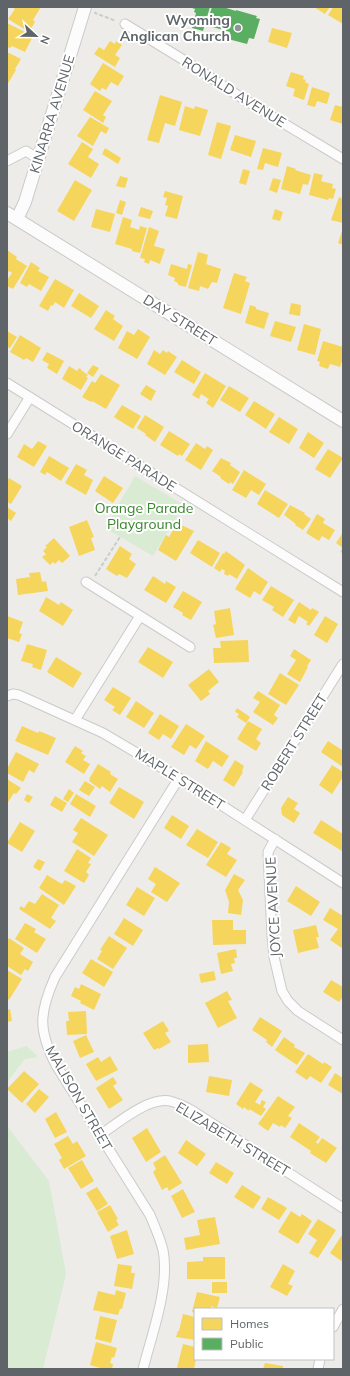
<svg xmlns="http://www.w3.org/2000/svg" width="350" height="1376" viewBox="0 0 350 1376" font-family="Mulish,sans-serif">
<rect width="100%" height="100%" fill="#eeece9"/>
<path fill="#d9ebd3" d="M135,476L184,505L153,556L105,528Z
M27,1046L38,1057L25,1059L7,1082V1052Z
M7,1126L49,1181L66,1274L43,1369H7Z"/>
<path fill="#f6d55c" d="M12,7H41L33,20L35,22L29,32L8,19L15,9Z
M314,7H330L325,14Z
M333,7H343V24L328,15Z
M7,23L33,36L25,52L12,46L10,48L7,47Z
M272,28L292,33L287,48L268,42Z
M110,41L115,44L116,41L122,45L115,55L120,58L115,67L94,54L99,47L104,50Z
M7,52L21,59L15,69L16,70L7,85Z
M103,63L124,76L118,86L111,82L106,90L102,88L100,91L90,84Z
M291,72L304,76L303,79L306,80L305,82L309,84L304,100L293,96L295,89L286,86Z
M312,87L330,93L327,104L317,101L315,107L307,105Z
M95,91L112,101L103,115L106,117L103,123L83,110Z
M160,95L182,102L175,126L165,123L159,143L147,140Z
M335,105L343,107V124L330,120Z
M185,106L194,109L195,106L208,110L200,136L179,130Z
M90,117L109,128L106,134L101,131L93,146L77,136Z
M217,122L231,126L221,159L208,155Z
M235,135L256,141L251,157L230,150Z
M82,142L93,149L88,157L99,164L91,178L68,164Z
M105,148L121,158L118,164L102,154Z
M263,148L282,153L278,167L265,163L263,170L257,169Z
M287,166L296,169L295,170L311,175L308,185L303,184L300,194L281,189Z
M243,169L250,171L246,185L239,183Z
M314,173L323,175L321,181L333,184L332,188L336,189L333,199L329,198L328,200L309,195Z
M120,176L128,178L125,188L116,186Z
M273,178L281,180L277,193L269,190Z
M75,180L92,190L74,221L57,211Z
M165,191L183,196L177,219L165,216L168,206L165,205L167,198L163,197Z
M339,197L343,199V223L331,220Z
M120,200L126,202L122,215L116,213Z
M141,207L153,211L150,219L138,216Z
M96,209L115,214L110,232L91,227Z
M275,209L283,212L280,221L272,219Z
M123,217L132,220L130,227L139,230L140,226L147,228L140,253L132,251V249L115,244Z
M149,227L159,231L154,246L165,249L160,264L150,260L149,264L144,262L145,259L140,258Z
M343,228V245L338,243Z
M7,250L17,257L16,259L27,266L13,289L7,286V280L12,273L9,271L7,274Z
M198,252L208,255L206,264L221,269L217,283L212,282L208,289L200,286L199,291L188,288Z
M31,262L40,268L38,271L49,277L41,291L29,284L27,287L20,283Z
M171,264L187,269L188,264L192,265L186,287L178,285V283L174,281L175,278L168,275Z
M234,273L247,277L245,281L250,283L241,314L223,308Z
M55,279L74,290L64,308L55,302L53,306L51,305L48,311L39,306Z
M79,293L99,306L91,318L71,306Z
M291,303L301,305L300,316L289,314Z
M250,305L256,307V309L269,313L264,329L245,323Z
M106,310L115,316L113,319L123,326L114,341L94,329Z
M275,321L296,327L291,342L270,336Z
M304,324L321,329L315,355L297,350Z
M138,329L150,337L137,359L118,348L127,331L134,335Z
M7,331L17,337L10,348L7,347Z
M20,335L41,348L33,362L26,358L24,360L10,352Z
M323,341L343,347V358L340,367L330,364L328,369L319,366L320,362L317,361Z
M154,350L160,354L163,350L167,353L168,351L177,357L165,375L147,364Z
M47,352L64,361L57,374L47,368L49,364L42,360Z
M182,360L201,372L194,384L174,372Z
M93,365L99,368L93,377L87,373Z
M69,366L77,371L79,368L81,369V370L88,375L86,377L88,378L81,390L62,379Z
M205,373L226,386L213,408L206,403L209,399L201,394L199,399L192,395Z
M101,374L120,385L106,409L92,401L91,402L82,397L92,381L95,383Z
M146,385L156,391L151,401L140,394Z
M229,386L249,398L240,412L220,400Z
M254,401L275,414L266,429L245,415Z
M122,405L141,416L133,429L114,417Z
M145,415L164,427L155,442L145,435L146,434L137,428Z
M279,417L298,429L289,444L269,432Z
M169,431L190,444L182,456L179,454L178,456L160,445Z
M308,432L324,443L314,458L299,448Z
M38,441L47,446L34,467L17,457L24,444L32,449Z
M196,443L205,449L207,446L213,450L201,470L185,460Z
M328,449L343,458L330,478L315,469Z
M49,456L69,468L61,481L47,472L45,475L40,472Z
M221,458L231,463L230,465L240,472L233,484L230,482L229,484L220,478L221,477L212,471Z
M76,464L87,470L84,475L93,480L86,495L65,483Z
M244,470L266,484L259,495L251,490L246,498L232,490Z
M104,476L123,488L113,503L95,491Z
M9,478L22,486L11,504L7,502V481Z
M265,490L288,504L279,518L257,504Z
M290,505L305,513L304,514L311,519L303,530L295,525L296,524L284,515Z
M7,507L16,513L11,521L7,518Z
M317,514L325,519L323,523L335,530L329,540L322,536L319,541L306,533Z
M87,520L94,537L91,538L95,550L79,556L69,527Z
M177,523L194,531L176,561L158,550L166,535L169,537Z
M342,534L343,535V553L340,552L343,548L336,543Z
M54,538L70,556L62,563L59,560L55,564L53,562L50,565L42,557L46,554L43,551L47,547L45,546Z
M198,540L220,553L212,567L190,553Z
M120,546L132,554L129,559L136,564L127,578L119,574L117,576L106,569Z
M226,551L245,565L237,579L229,574L228,576L224,574L225,571L222,569L220,572L214,568L223,553L224,554Z
M248,568L268,582L260,595L254,591L250,598L235,589Z
M40,572L42,582L46,581L48,591L18,595L16,579L30,577L29,573Z
M153,576L165,584L166,581L176,587L166,603L144,590Z
M271,586L294,600L283,617L272,610L274,607L262,600Z
M183,591L202,602L191,620L182,615L183,613L173,607Z
M46,597L59,605L61,602L73,610L63,626L39,611Z
M299,602L311,610L312,608L319,612L309,626L306,624L308,622L299,616L295,624L288,620Z
M230,608L234,635L216,638L213,625L216,624L214,611Z
M7,616L23,622L19,633L22,634L19,642L7,638Z
M325,616L338,624L327,643L314,635Z
M248,640L249,662L214,663L213,648H221L220,641Z
M27,644L47,650L41,670L32,667L33,664L21,661Z
M148,647L173,662L163,678L138,662Z
M294,649L311,660L307,666L308,667L300,682L287,674L296,660L290,656Z
M56,657L82,673L73,688L47,672Z
M209,669L219,682L208,691L210,694L201,701L188,685Z
M280,673L299,685L286,705L268,694Z
M113,687L131,698L120,715L112,710L115,707L104,700Z
M258,691L280,705L274,715L278,718L273,725L253,712L260,702L253,698Z
M136,701L154,713L144,728L126,717Z
M237,708L250,717L246,723L237,717L239,714L235,712Z
M160,714L179,726L171,739L163,734L159,740L148,733Z
M248,721L262,729L256,739L261,743L256,751L237,739Z
M186,724L205,736L196,749L190,745L184,755L171,747Z
M22,726L38,733L39,731L56,738L48,755L15,741Z
M206,741L229,756L222,767L213,761L208,769L195,761Z
M328,741L342,750L343,748V767L321,752Z
M75,746L83,751L81,753L86,756L83,760L90,764L84,774L65,762Z
M16,752L39,764L34,773L29,770L23,782L7,773V769Z
M235,760L244,766L242,771L243,772L234,787L223,780Z
M98,764L111,772L110,774L118,779L110,792L102,786L100,789L89,781L90,779H89Z
M332,765L343,772V777L332,794L319,785Z
M7,779L21,788L16,794L14,793L7,804Z
M85,781L95,787L89,796L79,790Z
M119,787L144,802L134,819L109,803Z
M69,789L74,793L68,802L63,799Z
M27,794L33,797L29,803L24,800Z
M76,794L96,806L90,817L70,804Z
M55,796L67,803L62,812L50,805Z
M288,797L298,803L294,809L300,813L294,823L282,815L281,808Z
M172,815L189,826L181,839L164,828Z
M81,818L108,835L94,856L72,842L78,833L73,830Z
M321,820L343,834L342,851L313,833Z
M20,822L35,831L22,852L7,843Z
M197,829L218,842L208,858L186,845Z
M221,842L231,848L227,854L237,860L226,877L206,865Z
M77,849L91,858L88,863L91,864L86,872L89,875L84,883L64,871Z
M38,859L45,862L40,871L33,867Z
M155,867L180,883L167,902L151,892L156,884L148,879Z
M234,874L245,880L238,890L243,900L241,915L228,913L229,902L225,890Z
M47,875L62,884L65,880L76,886L64,905L39,888Z
M296,886L320,902L311,916L287,901Z
M137,887L155,898L144,916L126,905Z
M42,894L59,905L51,918L56,921L50,929L19,909L21,906L24,908L29,901L35,904Z
M330,908L343,916V946L342,948L330,940L338,929L323,920Z
M124,918L143,930L133,946L114,934Z
M212,920H233V930H246V944L213,945Z
M25,923L36,929L34,932L46,939L37,953L15,939Z
M316,925L319,937H316L319,948L298,953L293,930Z
M109,936L127,948L113,969L97,959L102,951L100,950Z
M9,938L24,948L20,954L33,962L28,971L25,969L21,975L7,966V940Z
M236,949L237,958H234L235,963L231,964L233,971L221,974L217,953Z
M91,959L113,972L104,987L82,973Z
M7,970L22,979L9,1000L7,998Z
M214,971L216,980L201,983L199,974Z
M331,980L343,987V997L339,1002L323,992Z
M81,984L101,994L94,1010L80,1003L81,1001L71,996L75,987L79,989Z
M227,991L232,1000L228,1001L237,1018L218,1028L205,1003Z
M10,1009L12,1021L7,1022V1010Z
M86,1011L87,1034L67,1035L66,1021H69L68,1012Z
M260,1017L282,1031L272,1047L266,1042L267,1040L252,1030Z
M163,1021L169,1031L165,1033L171,1042L159,1049L158,1048L154,1050L143,1033Z
M86,1035L94,1052L80,1058L73,1041Z
M284,1037L295,1045L294,1047L305,1053L297,1065L275,1050Z
M208,1044L209,1062L188,1063V1045Z
M308,1054L323,1064L324,1062L332,1067L321,1083L310,1076L307,1080L295,1072Z
M110,1056L118,1070L96,1081L86,1064L98,1057L101,1062Z
M24,1071L39,1084L22,1103L7,1089Z
M335,1073L343,1078V1094L328,1085Z
M209,1076L232,1080L229,1096L206,1092Z
M113,1077L117,1083L113,1086L123,1100L109,1109L96,1088Z
M250,1082L263,1090L255,1102L260,1105L262,1100L266,1102L263,1107L266,1109L261,1116L249,1109V1111L244,1107L243,1109L236,1104Z
M39,1089L49,1097L35,1113L26,1104Z
M278,1096L295,1107L288,1116L292,1118L285,1128L281,1125L280,1127L273,1123L268,1131L258,1124Z
M56,1112L67,1132L55,1138L45,1119Z
M299,1123L320,1137L316,1142L318,1144L322,1138L337,1148L326,1163L310,1153L311,1151L290,1137Z
M147,1128L161,1152L146,1162L132,1138Z
M68,1136L73,1144L77,1141L86,1156L64,1169L59,1160L62,1158L54,1144Z
M186,1140L206,1154L197,1166L178,1153Z
M165,1155L182,1183L169,1191L167,1187L162,1190L153,1172L156,1169L153,1163Z
M82,1160L94,1181L81,1189L68,1168Z
M216,1162L234,1173L227,1184L209,1173Z
M242,1185L261,1197L253,1209L234,1197Z
M97,1187L108,1204L97,1211L86,1193Z
M183,1189L195,1212L182,1218L171,1196Z
M268,1197L287,1208L279,1220L261,1209Z
M110,1205L118,1219L116,1220L119,1225L108,1232L97,1212Z
M291,1211L300,1217L302,1214L312,1221L298,1244L278,1232Z
M215,1217L220,1244L186,1250L184,1238L200,1235L197,1220Z
M318,1219L336,1230L318,1258L309,1253L317,1240L308,1234Z
M127,1230L134,1254L117,1259L110,1236Z
M342,1235H343V1262L330,1253Z
M203,1257H225V1279H187V1262L203,1261Z
M118,1264L132,1266L131,1273H135L132,1289L114,1286Z
M283,1264L295,1271L288,1284L293,1286L287,1296L270,1287Z
M212,1282H227V1293H212Z
M116,1290L126,1293L122,1309H120L118,1315L93,1310L98,1291L115,1295Z
M197,1292L220,1297L217,1308L211,1306V1309H195V1313L192,1312Z
M183,1314L195,1317V1340L176,1337L178,1331H179Z
M100,1316L117,1320L111,1343L95,1339Z
M96,1342L117,1348L114,1358L112,1357L110,1363L113,1364L112,1369H104L90,1365Z
M183,1344L195,1347V1359H196L194,1369L177,1368Z
M265,1363L283,1366V1369H263Z"/>
<path fill="#5aae61" d="M189,7H210L203,31L192,28L196,13L194,12L195,9Z
M212,7H223L236,11V10L257,16L256,18L260,19L254,39L249,38L247,44L228,39L230,32L206,25Z"/>
<g fill="none" stroke-linecap="round" stroke-linejoin="round">
<defs>
<path id="minor" d="M125,24L187,62L245,100L343,159
M7,161L26,151L38,159
M7,383L343,592
M7,434L30,397
M86,582L190,647
M7,696L13,694L19,695L103,733L179,778L343,883
M75,720L140,616
M245,820L343,664
M275,839L268,852L272,936L274,957L282,991L288,1001L298,1011L343,1040
M100,1135C118,1123 148,1097 170,1101C178,1103 186,1107 193,1111L343,1208
M333,1327L343,1309
M143,1369C152,1334 170,1286 163,1250C160,1238 155,1227 150,1215L56,1065C38,1030 39,1013 55,977L179,778
M318,1369L320,1359"/>
<path id="tertiary" d="M7,213L343,421
M17,219L25,202L85,7"/>
</defs>
<use href="#minor" stroke="#cacaca" stroke-width="11"/>
<use href="#tertiary" stroke="#cacaca" stroke-width="14"/>
<path stroke="#c8ceca" stroke-width="2" stroke-dasharray="4 2" stroke-linecap="butt" d="M96,12L95,13L116,21
M95,576L120,537"/>
<use href="#minor" stroke="#fcfcfc" stroke-width="9"/>
<use href="#tertiary" stroke="#fcfcfc" stroke-width="12"/>
</g>
<circle fill="#909495" stroke="#fff" stroke-width="1.5" cx="238" cy="28" r="4"/>
<g text-anchor="middle" dominant-baseline="central" stroke-width="4" stroke-linejoin="round" paint-order="stroke">
<g font-size="14" font-weight="bold" fill="#5e6468" stroke="#fff" text-anchor="end">
<text x="230" y="20">Wyoming<tspan x="230" dy="16">Anglican Church</tspan></text>
</g>
<g font-size="14" fill="#5e6468" stroke="#fff">
<text transform="translate(234 92) rotate(32)">RONALD AVENUE</text>
<text transform="translate(52 114) rotate(-73)">KINARRA AVENUE</text>
<text transform="translate(180 320) rotate(32)">DAY STREET</text>
<text transform="translate(124 456) rotate(32)">ORANGE PARADE</text>
<text transform="translate(294 742) rotate(-58)">ROBERT STREET</text>
<text transform="translate(180 779) rotate(32)">MAPLE STREET</text>
<text transform="translate(273 907) rotate(-93)">JOYCE AVENUE</text>
<text transform="translate(79 1098) rotate(60)">MALISON STREET</text>
<text transform="translate(233 1139) rotate(31)">ELIZABETH STREET</text>
</g>
<g font-size="14" fill="#38862e" stroke="#fff">
<text x="144" y="508">Orange Parade<tspan x="144" dy="16">Playground</tspan></text>
</g>
</g>
<rect width="350" height="1376" fill="none" stroke="#5e6468" stroke-width="16"/>
<rect x="194" y="1308" width="140" height="52" fill="#ffffff" stroke="#bfc1c3"/>
<rect x="202" y="1318" width="20" height="12" fill="#f6d55c" stroke="#bfc1c3"/>
<text x="230" y="1328" font-size="12" fill="#5e6468">Homes</text>
<rect x="202" y="1338" width="20" height="12" fill="#5aae61" stroke="#bfc1c3"/>
<text x="230" y="1348" font-size="12" fill="#5e6468">Public</text>
<g transform="translate(36 36) rotate(112)" stroke="#ffffff" stroke-width="3" paint-order="stroke">
<path d="M0-3L7 15L0 10L-7 15Z" fill="#5e6468"/>
<text y="-6" font-size="11" font-weight="bold" text-anchor="middle" fill="#5e6468">N</text>
</g>
</svg>
